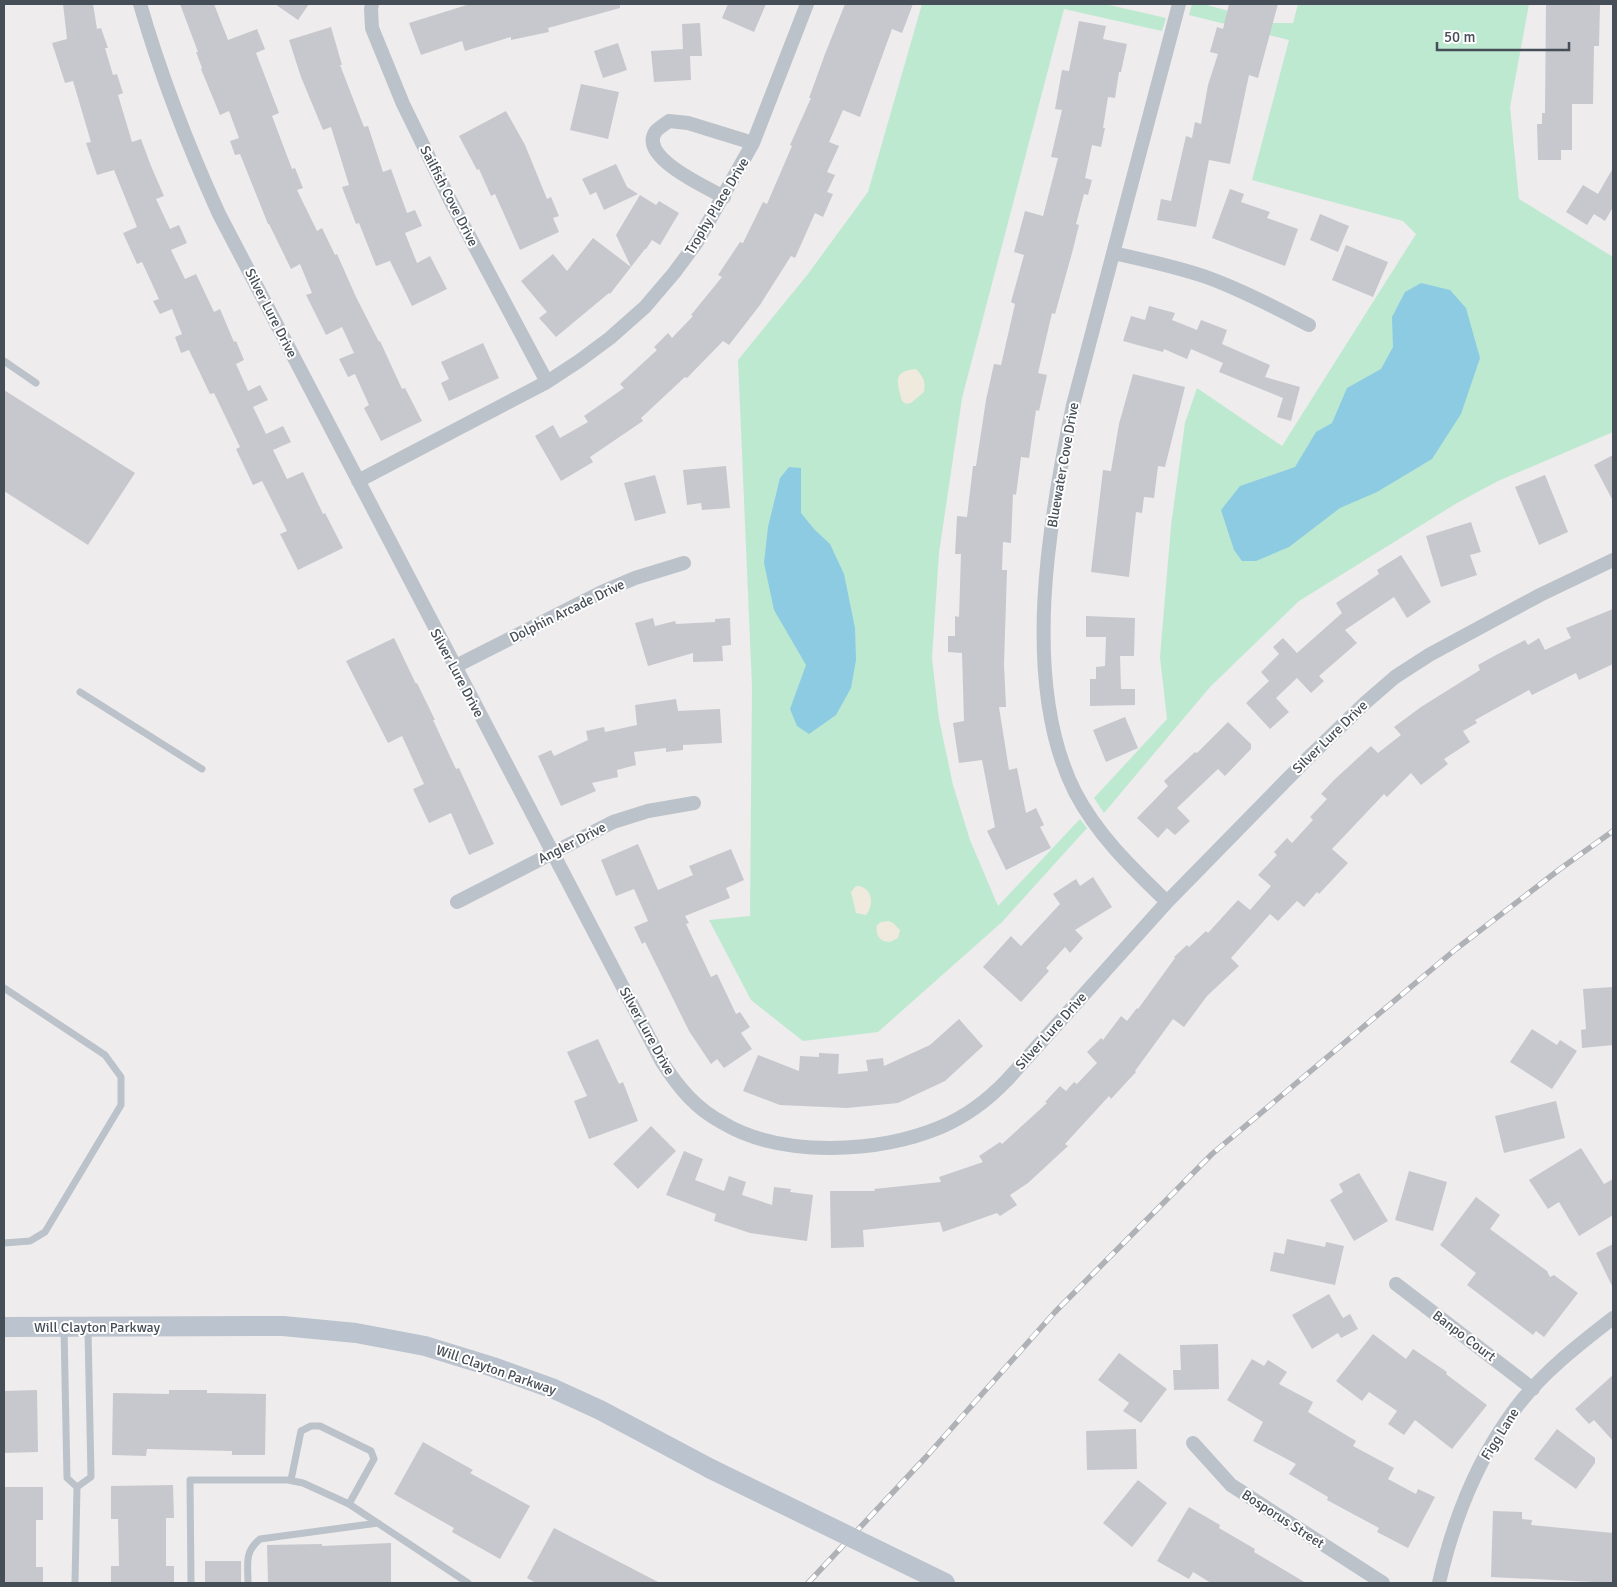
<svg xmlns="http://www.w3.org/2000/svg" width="1617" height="1587" viewBox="0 0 1617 1587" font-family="Signika,sans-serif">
<rect width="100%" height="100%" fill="#eeecec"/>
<path fill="#bde9d1" d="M922,4H1105L1166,18L1162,31L1064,9L962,398L939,553L932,658L939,719L953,785L970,840L998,906L1080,819L1087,828L1002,922L878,1032L803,1041L751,1000L709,920L750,916L752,686L738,360L808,274L868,192Z
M1192,4H1203L1273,23H1293L1298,4H1529L1510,107L1519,199L1613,257V432L1498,481L1457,503L1299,601L1210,687L1104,813L1094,798L1167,719L1160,657L1171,526L1185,423L1197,388L1282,446L1416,234L1403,221L1252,180L1289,40L1189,15Z"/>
<path fill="#efeadd" d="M916,369C923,376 926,382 924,392L911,403L906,404L902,401C897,382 892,371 916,369Z
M856,886C872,886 875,904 866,915L856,913L851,892Z
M889,921L893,923L900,930L898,938L890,942C880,942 875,935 877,925L881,922Z"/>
<path fill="#8dcbe3" d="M1421,283L1450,290L1466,308L1480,358L1461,414L1432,459L1377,492L1340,508L1289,547L1256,561H1242L1234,550L1221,510L1240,486L1295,467L1316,432L1332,423L1347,388L1381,369L1393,347L1392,317L1405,292Z
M789,467L801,468V513L814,529L830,544L844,574L855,628L856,660L851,688L836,715L809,734L797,726L790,709L806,665L774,610L764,563L768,527L780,478Z"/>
<path fill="#c7c7ce" d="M63,4H93L97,29L101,28L108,48H105L113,75L117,74L123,93L118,95L132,142L141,139L151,166L164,196L156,199L170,229L179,225L187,243L171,250L185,279L196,274L214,312L220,309L234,342L236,341L244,360L236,364L248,391L260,385L268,400L253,407L266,434L283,426L291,442L273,450L287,479L303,472L323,514L325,513L343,548L298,570L280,534L287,531L262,481L253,485L236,449L240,447L214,393L210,394L189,350L181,353L175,337L182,334L172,309L160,314L153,301L159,299L142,262L137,264L123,233L137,227L114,170L97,175L86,143L91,142L73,81L65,83L52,43L67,39Z
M180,4H214L228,40L257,29L265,49L256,53L279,113L272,116L292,169L295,168L303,188L297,190L317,231L322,228L335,255L337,254L356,297L379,342L380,341L402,389L405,388L422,421L381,441L364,408L369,405L355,374L348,377L339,359L354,353L342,327L326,335L306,295L312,293L300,264L291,269L269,224H268L240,154L235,155L230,141L239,138L229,111L220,115L201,69L202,68L196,52H198Z
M275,4H309L298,20Z
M470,4H620V8L548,28L549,32L511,40V37L465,51L462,41L421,55L409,23Z
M728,4H766L754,32L722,18Z
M845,4H913L902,33L892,29L860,117L843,110L829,142L839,146L827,172L835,175L827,192L833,194L823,217L815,213L795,258L791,256L760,305L729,345L723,341L687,378L685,377L641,418L643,421L590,457L593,462L561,481L535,436L553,425L560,438L588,422L584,416L624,388L620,384L657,350L654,347L668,333L672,338L693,316L691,315L722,277L718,275L740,242L743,243L763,202L767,204L792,146L790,145L811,98H809L825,54Z
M1229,4H1278L1258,78L1249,75L1230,164L1209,160L1196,227L1157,220L1161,199L1171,201L1186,136L1192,138L1195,122L1201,124L1208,85L1218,54L1210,52L1217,27L1223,29Z
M1546,4H1600L1599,46H1594L1593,104H1572V150H1561V160H1538L1537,124H1542V113H1545Z
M1079,21L1106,26L1103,39L1127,44L1121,72H1119L1115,98L1108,97L1103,128H1105L1101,147L1092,145L1085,178L1092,180L1088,195L1084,194L1076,224L1079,225L1072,253L1055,314L1052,313L1038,373L1047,375L1039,411L1036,410L1029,458L1021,457L1016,495L1013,494L1011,543L1003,542L1002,570H1007L1004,664L1006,707H999L1009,770L1017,768L1026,813L1036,808L1044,825L1040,827L1051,848L1006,870L987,831L995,827L982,760L959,763L953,723L964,721L962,653L948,652V636H955V616L959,617L961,554H955L957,516L967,517L973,466H976L986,400L994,364L1001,365L1015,304L1011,302L1024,255L1014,252L1025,211L1043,216L1058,158L1051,157L1062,110L1055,109L1062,70L1069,71Z
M700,23L702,56H690L691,80L654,82L651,51L683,49L682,24Z
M331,27L342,65H340L364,127L368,126L383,172L391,169L407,213L415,210L422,226L405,233L417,263L430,256L447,289L412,306L390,261L376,266L359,223L356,224L342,187L349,185L331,127L323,130L301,77L289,40Z
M618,43L627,70L603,78L594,51Z
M581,84L619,92L608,139L570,130Z
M506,111L525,145L547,199L551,197L559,216L553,218L559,232L520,250L495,194L491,196L479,169L477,170L459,136Z
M616,164L627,187L638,194L604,210L596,192L590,195L582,179Z
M1613,168V207L1605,221L1594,214L1587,225L1566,212L1583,185L1598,194Z
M1230,189L1244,194L1241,202L1270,212L1267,218L1298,229L1285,266L1212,238Z
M640,195L656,205L659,201L679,213L660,245L652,240L646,249H645L610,294L609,293L556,337L539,318L547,312L521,281L553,254L567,271L593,238L631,267L616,235Z
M1320,214L1349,226L1338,252L1310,240Z
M1346,245L1388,262L1373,297L1332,280Z
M1149,306L1175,313L1172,320L1197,330L1201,320L1227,330L1222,344L1270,365L1265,377L1300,387L1291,421L1277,417L1283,398L1219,372L1223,363L1191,349L1187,359L1164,349L1163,352L1123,341L1131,316L1145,320Z
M483,343L499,378L449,401L441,383L449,379L441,362Z
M1133,374L1185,387L1165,467L1158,466L1154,498L1144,497L1142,513L1136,512L1129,577L1091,572L1103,470L1111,471L1119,424Z
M4,390L135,473L88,545L4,491Z
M1613,455V501L1594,465Z
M726,466L730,508L702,510L701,503L687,505L683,470Z
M655,475L666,513L635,521L624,483Z
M1545,475L1568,532L1539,545L1515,487Z
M1471,522L1481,552L1470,555L1477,575L1441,587L1426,536Z
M1401,555L1431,602L1407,618L1394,597L1345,630L1357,643L1319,676L1324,681L1311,693L1297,678L1276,698L1289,712L1270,729L1246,703L1269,681L1261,672L1279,654L1273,647L1283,638L1297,653L1342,613L1336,603L1379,574L1377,570Z
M1613,609V664L1579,680L1576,673L1532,695L1529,690L1475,720L1477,723L1463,731L1470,742L1444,759L1448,764L1421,785L1411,773L1387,797L1384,794L1332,849L1348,863L1319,894L1317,892L1304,907L1297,901L1278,921L1270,914L1231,958L1239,966L1207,996L1184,1027L1173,1019L1135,1071L1136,1072L1111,1099L1109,1096L1065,1144L1068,1146L1028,1183L1010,1195L1017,1205L1000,1216L997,1213L943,1232L940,1222L863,1230L864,1247L831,1248L830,1191H875L874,1189L941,1182L939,1177L983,1162L979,1156L1000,1142L1002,1144L1047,1103L1045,1102L1060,1086L1066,1091L1074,1082L1077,1084L1097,1063L1087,1052L1101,1038L1103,1040L1121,1016L1127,1021L1137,1008L1138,1009L1175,958L1174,957L1187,945L1189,947L1206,931L1208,933L1238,900L1250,910L1271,886L1258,875L1277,855L1274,852L1287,838L1292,843L1313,820L1310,817L1327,799L1321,794L1334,780L1371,746L1378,753L1401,735L1394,727L1421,707L1480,670L1478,665L1496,655L1525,640L1528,645L1539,638L1545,650L1571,638L1566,628Z
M1086,616L1135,618L1134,656H1120L1121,689H1135V705L1090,706V679H1096V667L1105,666L1106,637H1086Z
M653,618L655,626L675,621L676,624L715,622V619L730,618L731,645L722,646L723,661L693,662V653L648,666L635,623Z
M394,638L416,684L417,683L435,720H433L456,769L459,768L494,844L469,855L451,813L429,823L413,789L424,784L402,736L388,743L346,661Z
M676,699L678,711L720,709L722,743L683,745V750L666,752V748L634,752L636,765L617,770L618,777L592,783L596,791L561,806L538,756L551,750L554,756L588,740L586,731L604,727L605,732L637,725L635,705Z
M1125,717L1138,748L1106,762L1093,730Z
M1228,722L1251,744V749L1225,776L1218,769L1177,808L1190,821L1175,835L1167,828L1158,838L1137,818L1168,786L1164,781L1195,752L1197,753Z
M638,844L658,890L693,875L689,866L731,849L744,880L726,888L730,898L685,916L689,923L686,924L711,977L717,974L736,1014L740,1012L750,1027L741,1033L752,1049L724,1068L717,1059L711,1064L689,1031L645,942L642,944L634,927L648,921L634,889L616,896L601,860Z
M1093,877L1112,907L1075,930L1083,938L1070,953L1065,947L1046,968L1049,971L1021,1002L983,967L1011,936L1021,946L1060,904L1053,894L1076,879L1080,886Z
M1613,987V1045L1582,1048L1581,1030L1586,1029L1583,989Z
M959,1019L983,1046L945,1081L898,1103L847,1108L780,1105L743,1091L758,1055L799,1071L800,1056L819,1057V1053L839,1054L838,1074L868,1071L866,1060L883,1058L884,1066L930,1045Z
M1532,1029L1557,1045L1560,1040L1577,1051L1552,1089L1510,1062Z
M598,1039L619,1084L623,1082L638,1121L589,1139L574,1101L587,1096L567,1052Z
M1556,1101L1565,1138L1504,1153L1495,1116Z
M651,1126L676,1151L638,1189L613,1164Z
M1581,1148L1604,1184L1613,1179V1215L1579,1236L1559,1202L1548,1209L1529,1180Z
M684,1151L703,1159L695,1180L724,1191L729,1176L746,1182L742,1195L772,1205L774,1187L791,1189L790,1192L813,1195L807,1241L750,1233L714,1221L716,1214L666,1195Z
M1409,1171L1447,1182L1433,1231L1395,1220Z
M1359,1173L1388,1221L1354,1241L1330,1200L1343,1192L1339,1184Z
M1476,1197L1500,1215L1490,1229L1547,1271L1550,1277L1554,1275L1578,1293L1544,1337L1536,1331L1533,1335L1467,1285L1476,1273L1440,1245Z
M1287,1239L1325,1247L1326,1242L1344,1246L1335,1285L1270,1271L1274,1252L1284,1254Z
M1613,1244V1288L1596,1253Z
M1329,1294L1343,1318L1350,1314L1358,1329L1341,1338L1338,1333L1312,1349L1292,1315Z
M1373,1334L1406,1359L1413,1349L1447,1372L1446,1374L1487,1405L1452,1449L1415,1420L1404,1435L1388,1424L1397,1411L1369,1392L1362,1401L1336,1381Z
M1218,1344L1219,1389L1174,1390L1173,1370H1181L1180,1345Z
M1119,1353L1167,1389L1141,1423L1123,1411L1129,1403L1098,1380Z
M1252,1359L1264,1366L1268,1360L1287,1372L1279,1384L1313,1402L1308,1412L1356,1441L1353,1446L1394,1468L1388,1479L1416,1494L1418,1489L1435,1497L1408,1548L1377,1532L1379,1528L1327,1500L1328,1497L1289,1474L1296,1464L1253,1441L1263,1422L1227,1400Z
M1613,1375V1441L1594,1420L1589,1424L1575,1409Z
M37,1390L38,1452L4,1453V1391Z
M169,1390H207V1393L266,1394L265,1455H232V1451L147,1449L146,1456L112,1455L113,1393L169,1394Z
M1136,1429L1137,1469L1087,1470L1086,1431Z
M1557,1429L1595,1458V1463L1576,1489L1534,1459Z
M423,1442L473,1470L470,1473L530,1506L500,1559L452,1532L454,1528L394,1494Z
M1138,1480L1167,1503L1132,1547L1103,1523Z
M173,1485L174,1518H166V1566H174V1583H111V1566H119L118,1519H111V1486Z
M4,1487H43V1520H36V1567H43V1583H4Z
M1189,1507L1220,1525L1219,1528L1255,1549L1254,1552L1306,1583H1211L1193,1572L1189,1579L1157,1561Z
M1493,1511L1522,1512V1519L1532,1520L1531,1525L1613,1533V1583L1491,1577Z
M554,1528L660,1583H536L527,1578Z
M391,1543V1583H268L267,1545L322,1544V1546Z
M205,1561H241V1583H205Z"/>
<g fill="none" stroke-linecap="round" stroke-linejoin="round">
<path stroke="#bbc2ca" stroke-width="7" d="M4,361L36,383
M80,692L202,769
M4,988L105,1055L121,1077V1105L45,1232L30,1241L4,1243
M64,1328L67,1478L77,1487
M291,1480L301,1431L311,1426H320L371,1451L374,1459L349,1504
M77,1487L91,1477L88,1330
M75,1583L77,1487
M191,1583L190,1480H288L303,1483L349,1504L468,1583
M248,1583C248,1564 244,1552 260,1539L378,1523"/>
<path stroke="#bbc2ca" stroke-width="14" d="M140,4C161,76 188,146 219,214L662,1062C679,1088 695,1108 723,1123C782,1158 879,1153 941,1127C967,1116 989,1099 1008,1079L1167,902L1309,757L1365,703L1395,677L1429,655L1540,595L1613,560
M372,4L371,9L372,28L403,104L450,200L547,382
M724,197C708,188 637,157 656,131C659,128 665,124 669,121L688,123L753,143
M1113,253C1145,260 1178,267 1209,278C1244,291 1276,308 1309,325
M358,481L547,382L579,361L610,338L645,307L674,273L697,242L753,143L807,4
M454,667L602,592L635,578L684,563
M457,902L613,822L648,811L694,803
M1167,902C1132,868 1098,836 1075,792C1020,683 1049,520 1073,405L1179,4
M1396,1284L1533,1389
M1193,1443L1231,1485L1383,1583
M1439,1583C1453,1521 1477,1460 1515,1409C1542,1373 1578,1345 1613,1318"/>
<path stroke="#bbc3ce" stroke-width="20" d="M4,1327L283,1326L356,1333L425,1346L493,1367L554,1389L600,1410L711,1469"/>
<defs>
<path id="rail" d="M808,1583L926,1457L1055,1312L1212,1154L1456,949L1560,869L1613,831"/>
</defs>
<use href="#rail" stroke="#aeb1b6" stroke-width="5.5"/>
<use href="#rail" stroke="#fff" stroke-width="4" stroke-dasharray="11" stroke-linecap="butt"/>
<path stroke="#bbc3ce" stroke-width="20" d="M711,1469L945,1583"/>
</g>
<g text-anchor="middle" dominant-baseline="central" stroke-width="4" stroke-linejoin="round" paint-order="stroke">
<g font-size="14" fill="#464e57" stroke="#fff">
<text transform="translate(449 196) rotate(63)">Sailfish Cove Drive</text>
<text transform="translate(717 206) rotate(-59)">Trophy Place Drive</text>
<text transform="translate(271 313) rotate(63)">Silver Lure Drive</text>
<text transform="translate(1063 465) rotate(-80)">Bluewater Cove Drive</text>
<text transform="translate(567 611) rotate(-26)">Dolphin Arcade Drive</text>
<text transform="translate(457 673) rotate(62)">Silver Lure Drive</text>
<text transform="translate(1330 737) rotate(-44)">Silver Lure Drive</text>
<text transform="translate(572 843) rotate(-27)">Angler Drive</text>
<text transform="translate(647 1031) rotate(61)">Silver Lure Drive</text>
<text transform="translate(1051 1031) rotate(-48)">Silver Lure Drive</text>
<text x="97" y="1327">Will Clayton Parkway</text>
<text transform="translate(1464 1336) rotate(37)">Banpo Court</text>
<text transform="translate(496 1370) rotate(19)">Will Clayton Parkway</text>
<text transform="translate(1500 1434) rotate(-58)">Figg Lane</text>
<text transform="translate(1283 1519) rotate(33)">Bosporus Street</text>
</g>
</g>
<rect width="1617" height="1587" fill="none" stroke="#464e57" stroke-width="10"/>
<path d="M1437 42v8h132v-8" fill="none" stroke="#464e57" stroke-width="2.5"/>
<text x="1444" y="42" font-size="15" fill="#464e57" stroke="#ffffff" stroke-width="4" paint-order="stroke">50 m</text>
</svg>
